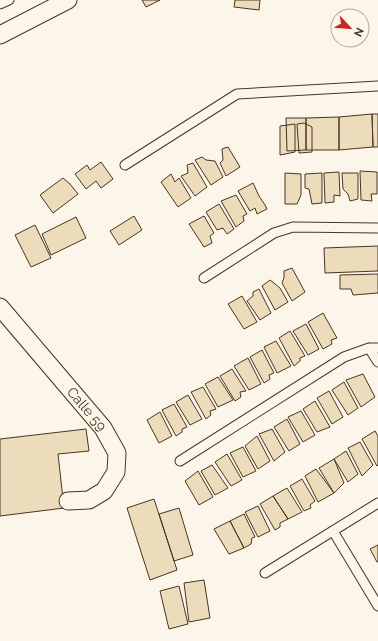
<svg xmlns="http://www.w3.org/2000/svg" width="378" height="641" viewBox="0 0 378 641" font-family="Raleway,sans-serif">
<rect width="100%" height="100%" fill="#fbf6e9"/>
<path fill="#ecdcbc" stroke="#4a3520" d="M142,0H160L146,7Z
M235,0H260L259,10L234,7Z
M372,114H378V147H373Z
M372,114L373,147L339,150V117Z
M339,117V150H306V118Z
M286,118H306V150L287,151Z
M304,123L312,127V152L299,153L297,124Z
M295,124V152L280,155V126Z
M228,147L240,167L226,176L220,163L223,160L222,149Z
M202,157L206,160L215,161L223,177L211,185L195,160Z
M101,162L113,179L101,188L96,181L86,189L75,174L87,165L90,170Z
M193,163L207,187L195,196L181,176L188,173L187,165Z
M360,171L377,172V194H371L372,201L361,200Z
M339,172L340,196L334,195V202L325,203L324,173Z
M285,173L301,174V195L297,204H285Z
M322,173V203L312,204L309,189L305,188V174Z
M342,173H358V199L350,201L348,194L343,189Z
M171,174L175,182L179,178L191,198L178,207L161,182Z
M63,178L70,184L78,194L53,213L40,195Z
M253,183L259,196L265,205L267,209L257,214L255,208L250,211L238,191Z
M236,195L247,214L243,216L244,221L236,227L221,201Z
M219,204L234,229L227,234L223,228L217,230L206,212Z
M134,216L142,230L119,245L110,231Z
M204,216L214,233L210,236L212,243L204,247L189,224Z
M76,217L86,238L51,255L42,234Z
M35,225L51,258L31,267L15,235Z
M378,246V271L325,273L324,248Z
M292,268L305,292L292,301L282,283L284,278V271Z
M378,274V293L353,295L351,289H340V275Z
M270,280L280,288L288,302L275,310L262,286Z
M259,289L271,313L260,320L247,301L253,296V292Z
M242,296L257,322L244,329L228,304Z
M323,313L337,338L331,340L332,344L323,349L308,322Z
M306,324L319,349L308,355L293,331Z
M290,331L305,356L300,358V361L294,366L279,338Z
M276,341L291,366L277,373L264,347Z
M262,350L274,373L269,375L270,379L264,383L250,357Z
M248,358L261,384L249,390L234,366Z
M232,369L246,391L240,392L241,397L235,401L220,376Z
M363,374L375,397L361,407L346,380Z
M218,377L233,400L218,407L205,384Z
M344,382L358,408L348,415L332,390Z
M203,387L216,409L210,411L211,415L206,419L191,392Z
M329,391L343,417L332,424L317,398Z
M188,395L202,419L190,425L176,402Z
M315,401L330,427L317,432L303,409Z
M174,404L187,427L182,429V432L176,436L162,410Z
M301,411L315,435L303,442L288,417Z
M160,412L172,436L159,443L147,420Z
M287,419L300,444L289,451L274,427Z
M86,429L89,451L58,454L64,508L0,516V439Z
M272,429L285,452L274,461L259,434Z
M375,431L378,436V465L377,466L362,439Z
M257,436L270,461L258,469L245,446Z
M360,442L373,465L362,476L348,448Z
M243,447L256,471L243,477L230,453Z
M346,451L358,474L348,482L334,459Z
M227,454L242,480L231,486L215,462Z
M334,459L344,483L334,493L319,468Z
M212,465L228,488L215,495L201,471Z
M316,469L334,493L318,502L305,476Z
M198,471L213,497L199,505L185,481Z
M302,479L315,501L310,505L311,508L304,511L290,486Z
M287,488L302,512L288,519L273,496Z
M273,496L288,519L280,523V527L275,530L260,504Z
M154,499L177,570L150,580L127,508Z
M258,506L270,531L258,537L245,512Z
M179,508L193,555L174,561L159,514Z
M244,514L255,537L252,538L251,544L244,548L230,521Z
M230,521L244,548L229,554L214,529Z
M378,545V562H377L370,549Z
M204,580L210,618L189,622L184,583Z
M179,586L188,624L169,629L160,591Z"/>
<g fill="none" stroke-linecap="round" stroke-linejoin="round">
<defs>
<path id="service" d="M0,4L9,0
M125,165L237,94L378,86
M204,278L274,233L293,227L378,228
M369,348L378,362
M180,461L344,357L369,348H378
M333,531L378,606
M265,573L378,503"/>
<g id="minor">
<path d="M0,35L68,0"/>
<path id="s1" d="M0,307L103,428L117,453L116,472L104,491L89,500L68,501"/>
</g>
</defs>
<use href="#service" stroke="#4a3520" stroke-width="11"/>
<use href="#minor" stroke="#4a3520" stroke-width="19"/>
<use href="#service" stroke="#fbf6e9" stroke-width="9"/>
<use href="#minor" stroke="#fbf6e9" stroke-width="17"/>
</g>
<g text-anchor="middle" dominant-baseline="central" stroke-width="3" stroke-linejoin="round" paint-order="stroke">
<g font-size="14" fill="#4a3520" stroke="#fbf6e9">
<text stroke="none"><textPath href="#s1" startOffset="134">Calle 59</textPath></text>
</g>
</g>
<g transform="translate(350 28) rotate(116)"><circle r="19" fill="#fbf6e9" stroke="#b4a999"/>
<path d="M0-3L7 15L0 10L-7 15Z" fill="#c62828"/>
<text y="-6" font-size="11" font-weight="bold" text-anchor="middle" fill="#4a3520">N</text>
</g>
</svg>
